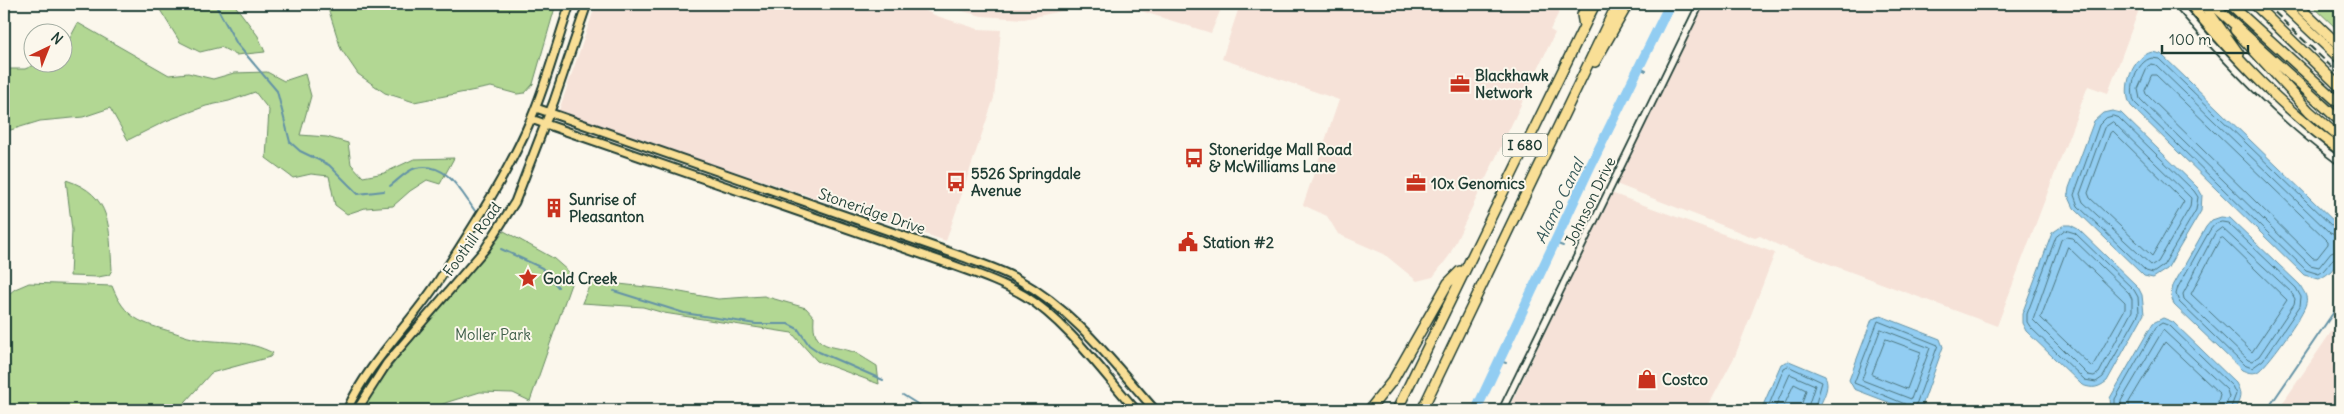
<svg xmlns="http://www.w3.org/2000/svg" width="2344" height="414" viewBox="0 0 2344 414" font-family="Delius,sans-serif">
<rect width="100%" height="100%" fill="#fbf7ec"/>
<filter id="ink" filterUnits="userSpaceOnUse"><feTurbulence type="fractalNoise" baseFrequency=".02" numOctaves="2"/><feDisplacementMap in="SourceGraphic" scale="10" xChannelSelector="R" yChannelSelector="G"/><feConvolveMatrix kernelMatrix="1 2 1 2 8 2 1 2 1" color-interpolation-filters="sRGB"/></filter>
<g filter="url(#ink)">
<path fill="#f6e2d8" d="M596,4H911L937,16L978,29L1001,30L994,98L946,241L558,113Z
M935,4H1223L1211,33L1141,11L1112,5L1081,7L1024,19L982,16Z
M1240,4H1563L1550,30L1555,33L1449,256L1433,277L1417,281L1384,254L1338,234L1327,216L1303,205L1339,100L1222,59Z
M1704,4H2141L2108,93L2088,86L1997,326L1778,245L1760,236L1755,238L1616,184Z
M1611,193L1775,253L1735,356L1706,410H1508Z
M2340,319V410H2278L2308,366Z"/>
<path fill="#b2d793" stroke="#688a64" d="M148,4H234L258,36L265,52L236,55L221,47L200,52L180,42L157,5Z
M330,4H556L533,84L525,93L517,94L491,87L414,102L385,93L358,74L341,49L329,11Z
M2311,4H2340V32L2338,30Z
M78,23L169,75L188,73L213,79L234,73L267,72L284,81L305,74L311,96L300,135L327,137L348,143L351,164L363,177L384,173L414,159L454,158L440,184L427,180L410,191L393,206L365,208L347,214L335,205L329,176L311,174L293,178L266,158L269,110L255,92L229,101L206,106L166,121L128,140L110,108L83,117L40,121L4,132V69H25L39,63L62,62L63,51Z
M66,180C113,195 109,228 112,270L109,275L98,277L70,276L72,230Z
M504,231L553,258L569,272L568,276L572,281L530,401L513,393L480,392L448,402L430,410H363L375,389L397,359L491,249Z
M593,277L619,284L664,289L718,299L764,296L806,308L814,317C811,352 834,344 856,353C863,357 870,362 877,366L879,384L817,361L792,333L664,313L643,307L582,303Z
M29,283L112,286C125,319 141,323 173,332C182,335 193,339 202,340C230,343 247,340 273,353L270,357L211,373L178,410H4V298L15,289Z"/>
<path fill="#92cdf2" stroke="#6493a6" d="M2152,52L2161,54L2340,227C2340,249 2343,268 2319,279L2304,275L2131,106C2121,89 2132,57 2152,52Z
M2112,111L2121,113L2198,188L2202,195L2201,211L2167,269L2153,278L2144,276L2074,208L2068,195L2069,188L2094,121L2103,113Z
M2221,217L2230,218L2300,285C2303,291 2308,296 2306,303C2305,313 2265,369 2257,372C2251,374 2247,372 2242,370L2174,305L2171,295L2173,286L2206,227L2212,220Z
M2064,225H2070L2078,229L2138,287L2142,295L2144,314L2107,381C2098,388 2093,389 2082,385L2026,331L2022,323V314L2052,233Z
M1881,316L1940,339L1943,347L1922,406L1918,410H1909L1854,389L1849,380L1872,319Z
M2163,318L2173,322L2236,383C2242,394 2241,399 2234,410H2111L2110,398L2153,323Z
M1789,361L1825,376C1831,387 1822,400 1818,410H1761L1781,364Z"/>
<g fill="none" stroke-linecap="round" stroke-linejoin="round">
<path stroke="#4d7780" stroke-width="1" d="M2152,75H2156L2328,241V244L2317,258H2313L2146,94L2145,91Z
M2113,116L2119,118L2194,191L2198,197L2196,210L2163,266L2153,273L2146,271L2078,206L2074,195L2099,125L2106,118Z
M2113,122L2191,198L2190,207L2158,262L2152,266L2083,202L2080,194L2104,128Z
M2113,131L2184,201L2152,256L2090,198L2088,193L2110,133Z
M2222,222L2228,223L2296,288L2301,297L2300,306L2263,360L2252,368L2244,365L2179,302L2176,294L2178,287L2210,230L2215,224Z
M2222,228L2291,292L2295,299L2294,304L2259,356L2252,361L2248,360L2184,299L2183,294L2215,233Z
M2065,230L2075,233L2134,290L2138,297L2139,313L2103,377L2096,382L2085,380L2031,328L2027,322V314L2056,237Z
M2340,231L2335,229L2159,59L2152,58C2136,61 2128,90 2135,103L2306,270L2319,274C2328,269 2330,257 2340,255
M2066,237L2072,238L2129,293L2132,299V311L2099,373L2094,376L2088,375L2033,320L2061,240Z
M2340,237L2330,233L2156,65L2152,64L2148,66L2138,89L2140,99L2310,265L2319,267L2331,252L2340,249
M2223,238L2287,300L2252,352L2191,294L2220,239Z
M2068,247L2125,302V309L2092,367L2041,318Z
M1881,329L1930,348L1911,399L1862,380Z
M1886,339L1921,352L1907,389L1872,375Z
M1767,410L1784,368L1788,366L1822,382L1814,410
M1774,410L1790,374L1815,385L1807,410
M1782,410L1794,384L1806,390L1800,410
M1908,410L1905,404L1854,383L1878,321L1938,345L1914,410
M2115,410V399L2156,327L2162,323L2170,326L2232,386L2236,394L2230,410
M2122,410L2121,401L2163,330L2227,390L2229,397L2224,410
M2129,410V402L2165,342L2220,394L2216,410"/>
<path stroke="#6493a6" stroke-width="2" d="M215,4L237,44L277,91L290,142L300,151L329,165L358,194L384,191
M1639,68L1646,71
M1579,163L1590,167
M390,186C397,181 407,170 416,168C446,161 460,190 475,211
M1555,243L1563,246
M501,249L542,268L558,287
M614,291L684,313L756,324H788L798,329L809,345L819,352L883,380
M1500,361L1506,363
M903,395L927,410
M2267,410L2340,303"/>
<path stroke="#92cdf2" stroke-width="10" d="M1476,410L1590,167L1670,4"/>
<defs>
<path id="minor" d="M2177,4C2227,62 2278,116 2340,162
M1502,410L1700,4"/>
<path id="major" d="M536,108L958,255C978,263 1000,269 1019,280C1074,310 1114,364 1155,410
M531,119L944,262C971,272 1000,281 1025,296C1067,322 1103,373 1136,410
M347,410C369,361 410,325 439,280C472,228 507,176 531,119C547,82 557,42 570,4
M357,410L387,363L485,249L515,202L554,101L587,4"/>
<path id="highway" d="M2190,4C2234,56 2284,110 2340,150
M2203,4L2239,54
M2212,4L2340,121
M2230,4L2340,104
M2254,4L2340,87
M2282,4L2340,59
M2296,4L2340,46
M1584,26L1582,15L1587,4
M2235,30L2309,111L2340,138
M1595,62L1628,4
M1369,410L1393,380L1448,283L1460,271
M1397,410L1595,4
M1422,410L1617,4"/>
</defs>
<use href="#minor" stroke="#1f3d34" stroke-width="9"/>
<use href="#major" stroke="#1f3d34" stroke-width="11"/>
<use href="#highway" stroke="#1f3d34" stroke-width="12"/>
<use href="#minor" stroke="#fbf7ec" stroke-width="5.5"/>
<use href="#major" stroke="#f9df96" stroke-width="7"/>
<use href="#highway" stroke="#f9df96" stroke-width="9"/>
<path stroke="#1f3d34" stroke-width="2" stroke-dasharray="8 4" stroke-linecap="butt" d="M2266,4L2340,75"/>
</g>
</g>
<defs>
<symbol id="office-bare" viewBox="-9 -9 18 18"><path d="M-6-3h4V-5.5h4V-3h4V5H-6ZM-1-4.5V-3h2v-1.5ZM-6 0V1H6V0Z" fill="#c8321e" stroke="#fbf7ec" stroke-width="2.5" paint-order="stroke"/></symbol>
<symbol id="bus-bare" viewBox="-9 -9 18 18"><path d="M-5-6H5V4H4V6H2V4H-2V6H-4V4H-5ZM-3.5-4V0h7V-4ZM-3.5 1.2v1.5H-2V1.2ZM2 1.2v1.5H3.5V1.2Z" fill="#c8321e" stroke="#fbf7ec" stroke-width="2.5" paint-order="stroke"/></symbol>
<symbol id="building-bare" viewBox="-9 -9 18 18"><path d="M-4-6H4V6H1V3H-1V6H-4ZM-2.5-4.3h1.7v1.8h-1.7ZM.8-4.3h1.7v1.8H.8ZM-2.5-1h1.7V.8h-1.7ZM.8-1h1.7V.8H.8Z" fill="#c8321e" stroke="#fbf7ec" stroke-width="2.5" paint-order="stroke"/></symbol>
<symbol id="civic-bare" viewBox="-9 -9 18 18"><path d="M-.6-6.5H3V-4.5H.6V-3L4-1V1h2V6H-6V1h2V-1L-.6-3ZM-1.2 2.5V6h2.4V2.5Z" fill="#c8321e" stroke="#fbf7ec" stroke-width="2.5" paint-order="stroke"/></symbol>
<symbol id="sight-bare" viewBox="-9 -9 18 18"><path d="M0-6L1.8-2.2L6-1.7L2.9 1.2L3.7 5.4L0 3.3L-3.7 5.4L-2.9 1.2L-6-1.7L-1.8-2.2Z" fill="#c8321e" stroke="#fbf7ec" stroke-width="2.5" paint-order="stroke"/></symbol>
<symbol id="shop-bare" viewBox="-9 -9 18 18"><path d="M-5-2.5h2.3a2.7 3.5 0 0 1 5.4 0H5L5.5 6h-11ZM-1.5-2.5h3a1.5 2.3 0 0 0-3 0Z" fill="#c8321e" stroke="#fbf7ec" stroke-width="2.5" paint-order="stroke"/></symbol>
</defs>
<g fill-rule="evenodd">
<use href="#office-bare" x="1446" y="70" width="28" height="28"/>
<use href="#bus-bare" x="1180" y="144" width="28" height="28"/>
<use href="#bus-bare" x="942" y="168" width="28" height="28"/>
<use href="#office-bare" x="1402" y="169" width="28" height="28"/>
<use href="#building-bare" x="540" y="194" width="28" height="28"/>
<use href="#civic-bare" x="1174" y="228" width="28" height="28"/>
<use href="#sight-bare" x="514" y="264" width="28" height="28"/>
<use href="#shop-bare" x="1633" y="365" width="28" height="28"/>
</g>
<g text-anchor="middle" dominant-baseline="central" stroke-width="4" stroke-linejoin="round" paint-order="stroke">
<rect fill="#fbf7ec" stroke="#61756b" stroke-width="1" x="1502.5" y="133.5" width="45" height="23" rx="4"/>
<g font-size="14" font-weight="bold" fill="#1f3d34">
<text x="1525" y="145">I 680</text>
</g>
<g font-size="15" font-weight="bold" fill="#1f3d34" stroke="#fbf7ec" text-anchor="start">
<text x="1475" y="75">Blackhawk<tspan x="1475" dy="17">Network</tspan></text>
<text x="1209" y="149">Stoneridge Mall Road<tspan x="1209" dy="17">&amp; McWilliams Lane</tspan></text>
<text x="971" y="173">5526 Springdale<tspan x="971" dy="17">Avenue</tspan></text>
<text x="1431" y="183">10x Genomics</text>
<text x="569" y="199">Sunrise of<tspan x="569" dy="17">Pleasanton</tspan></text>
<text x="1203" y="242">Station #2</text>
<text x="543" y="278">Gold Creek</text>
<text x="1662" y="379">Costco</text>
</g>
<g font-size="15" fill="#1f3d34" stroke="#fbf7ec">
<text transform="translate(1590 201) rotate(-64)">Johnson Drive</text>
<text transform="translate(872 211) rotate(19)">Stoneridge Drive</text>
<text transform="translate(472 239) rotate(-54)">Foothill Road</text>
</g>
<g font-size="15" fill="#3c5c47" stroke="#fbf7ec">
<text x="493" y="334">Moller Park</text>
</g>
<g font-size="16" font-style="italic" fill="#365a5a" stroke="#fbf7ec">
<text transform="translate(1559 201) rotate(-64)">Alamo Canal</text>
</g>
</g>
<rect width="2344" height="414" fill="none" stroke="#fbf7ec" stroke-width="20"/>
<rect x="10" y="10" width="2324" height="394" fill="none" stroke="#1f3d34" stroke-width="2" filter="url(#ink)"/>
<g transform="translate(48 48) rotate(43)"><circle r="24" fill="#fbf7ec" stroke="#a3ada2"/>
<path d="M0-4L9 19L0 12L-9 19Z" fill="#c8321e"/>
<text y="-8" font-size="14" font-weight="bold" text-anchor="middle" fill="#1f3d34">N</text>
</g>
<path d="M2162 45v8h86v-8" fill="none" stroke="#1f3d34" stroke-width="2.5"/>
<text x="2169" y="45" font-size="15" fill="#1f3d34" stroke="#fbf7ec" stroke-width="4" paint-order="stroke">100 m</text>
</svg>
